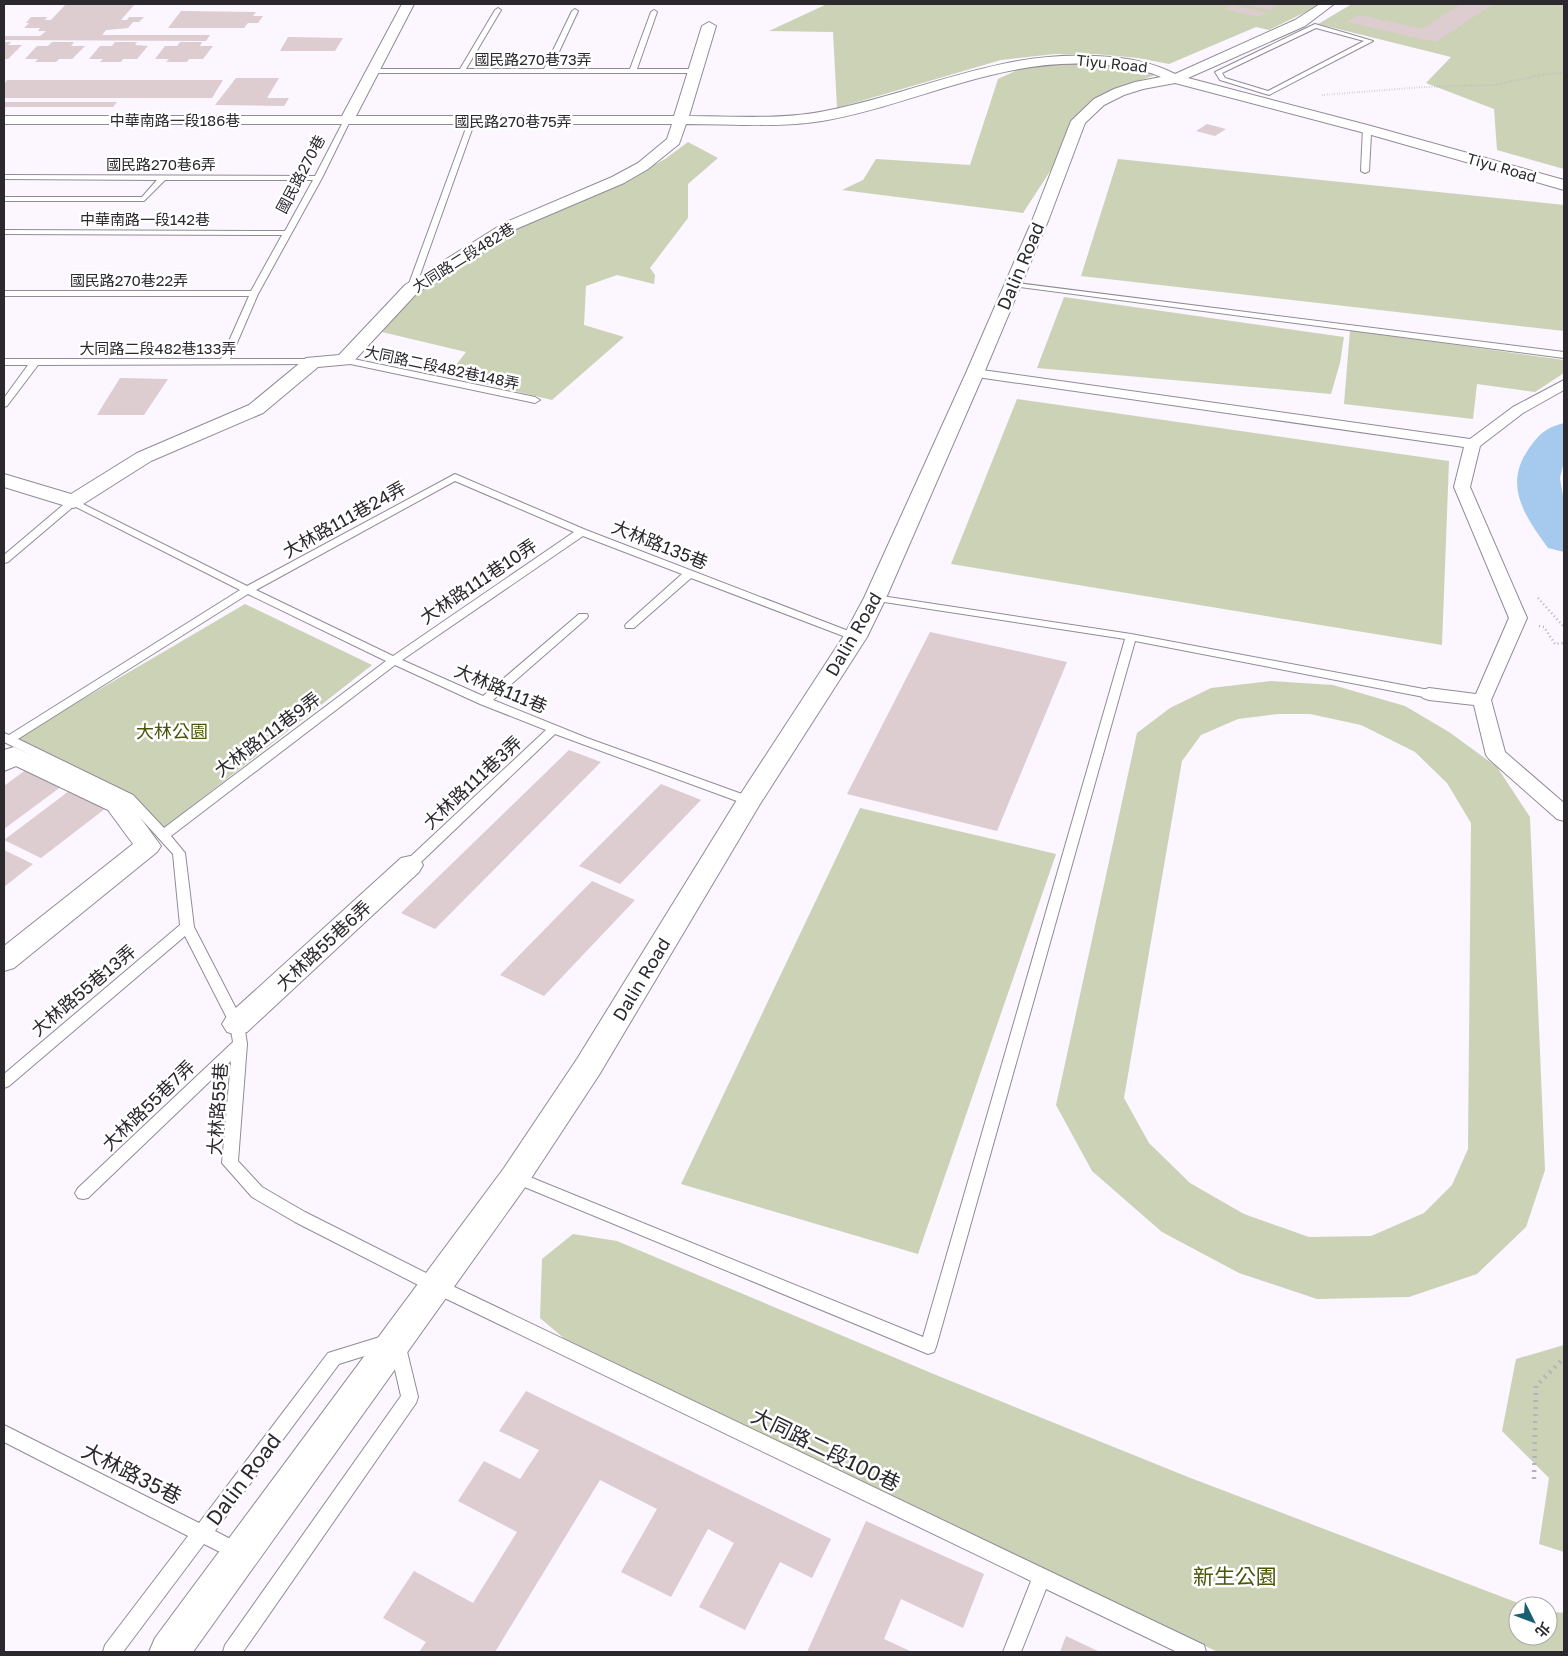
<svg xmlns="http://www.w3.org/2000/svg" width="1568" height="1656" viewBox="0 0 1568 1656" font-family="'Golos Text','Noto Sans TC',sans-serif">
<rect width="100%" height="100%" fill="#fbf6ff"/>
<path fill="#ccd2b6" fill-rule="evenodd" d="M827,4H1322L1269,30L1256,27L1169,64L1138,58L1096,54H1055L1001,60L837,108L833,32L769,31Z
M1352,4H1564V169L1497,150L1494,109L1426,83L1451,57L1318,24Z
M1062,63L1117,65L1161,73L1110,91L1074,119L1060,156L1023,213L842,190L863,180L876,159L970,165L998,79L1022,68Z
M688,142L718,158L688,184V218L650,268L655,275L654,284L617,275L586,286L584,325L624,337L552,400L448,375L466,352L382,332L418,288L513,227L622,183L665,159Z
M1118,159L1564,205V331L1081,276Z
M1064,297L1344,337L1340,363L1331,394L1037,368Z
M1350,330L1564,360V373L1535,392L1477,384L1473,419L1344,404Z
M1017,399L1449,461L1442,645L951,564Z
M245,604L372,665L164,828L134,795L15,739Z
M1271,681L1333,685L1405,706L1449,732L1497,767L1530,817L1545,1170L1526,1227L1477,1274L1409,1297L1317,1299L1239,1273L1162,1232L1092,1171L1056,1105L1137,733L1170,708L1211,688ZM1278,714H1310L1361,725L1415,752L1447,783L1471,823L1468,1149L1452,1185L1424,1213L1371,1236L1309,1237L1244,1214L1190,1183L1149,1143L1124,1098L1182,761L1201,735L1238,719Z
M860,808L1056,854L918,1254L681,1184Z
M573,1234L617,1241L936,1375L1188,1477L1526,1606H1518V1636H1548V1611L1564,1613V1652H1218L585,1356L540,1318L542,1259Z
M1564,1345V1552L1539,1544L1549,1478L1502,1431L1516,1359Z"/>
<g fill="none" stroke-linecap="round" stroke-linejoin="round">
<path fill="#a5caed" fill-rule="evenodd" d="M1564,423V461L1560,478L1564,502V552L1548,548C1526,517 1503,487 1528,450C1539,434 1545,428 1564,423Z"/>
</g>
<path fill="#ddccd0" d="M66,4H135L121,20H127L129,17H144L139,22H133L128,28L106,30L102,35H210L206,41L4,40V36H40L46,31H38L40,28H24L29,23H26L31,17H47L45,20H51Z
M1266,4L1277,6L1270,10L1245,5Z
M1461,4H1493L1436,42L1347,22L1359,15L1422,29Z
M1233,5L1267,13L1259,17L1225,9Z
M181,11L256,12L253,16H263L258,23H248L244,28H168Z
M288,37L343,38L335,51H280Z
M4,42H11L8,45H22L8,59H4Z
M52,42H74L71,46H85L72,59H59L56,62H35L38,59H25L37,46H48Z
M115,42H137L135,45L148,46L137,59H123L121,62H100L103,59H89L100,46H112Z
M180,42H202L200,46H213L203,59H189L187,62H166L169,59H155L165,46H177Z
M236,78H279L267,98H289L284,106L215,105Z
M7,80H223L212,98H4V84Z
M4,102H117L113,107H4Z
M1207,124L1226,129L1215,136L1196,131Z
M120,378L168,379L144,415H97Z
M930,632L1067,662L997,831L847,794Z
M569,750L601,762L435,929L401,913Z
M27,769L62,786L4,829V786Z
M661,784L701,800L620,884L579,866Z
M73,788L110,805L41,858L4,840Z
M4,850L33,864L4,887Z
M592,881L635,900L544,996L500,975Z
M526,1391L831,1539L812,1578L780,1562L745,1630L699,1607L734,1543L708,1529L671,1597L621,1572L657,1509L600,1480L495,1652H419L426,1642L383,1618L414,1571L473,1603L517,1532L458,1501L484,1461L520,1479L539,1450L499,1431Z
M866,1521L984,1574L963,1628L901,1599L884,1639L912,1652H807Z
M1066,1636L1100,1652H1060Z"/>
<g fill="none" stroke-linecap="round" stroke-linejoin="round">
<defs>
<path id="service" d="M498,8L501,10L466,69H544L572,11L575,9L578,11L551,69H630L651,12L654,10L657,12L637,69H694L697,71L694,73H372L369,71L372,69H460L495,10Z
M1315,24L1373,41L1269,95L1220,80L1215,72ZM1316,28L1364,41L1268,91L1225,78L1222,73Z
M344,120L350,121L322,178L258,294L230,359H313L316,360V364L38,365L7,406L4,407V398L28,365H4V359H221L249,296H4V291H251L282,235L4,234V230L285,231L313,180H165L144,201H4V197H142L157,180L4,179V175L315,176Z
M469,120L475,121L415,289L408,291L407,289Z
M1363,127H1369L1371,134L1369,171L1365,173L1361,171Z
M1009,282L1564,352V358L1012,286L1008,284Z
M344,357L535,397L540,400L535,403L341,362V358Z
M455,474L586,530L859,635L861,637L855,640L851,639L691,578L634,628H626L625,626L626,624L682,574L583,536L402,660L483,696L579,614H587L588,616L587,618L493,700L587,738L753,798L755,801L753,804H745L555,734L420,863H410L409,860L410,857L546,730L480,704L395,665L171,836L185,853L194,927L244,1024L247,1044L238,1161L262,1187L305,1212L442,1281L1204,1645L1206,1652H1177L1046,1589L1021,1652H1003L1031,1581L430,1291L295,1222L252,1197L222,1163L231,1061L88,1198L83,1199L78,1198L75,1193L78,1188L233,1042L230,1024L185,936L9,1086L4,1088V1074L180,925L173,854L125,801L4,742V733L9,735L240,590L74,506L8,562L4,563V555L69,500L73,499L247,586ZM455,481L574,532L393,656L256,590ZM248,594L386,661L164,828L133,795L18,739Z
M875,595L1131,634L1429,690L1435,694L1429,698L1135,641L936,1347L934,1352L928,1354L510,1181L507,1177L510,1173L515,1171L520,1173L923,1337L1125,639L871,600L870,598Z
M396,1332L402,1334L404,1339L418,1397L416,1403L243,1652H223L225,1645L401,1396L390,1348L339,1364L215,1531L244,1546L247,1552L244,1558L238,1561L204,1544L123,1652H103L105,1645L188,1536L4,1442V1425L199,1523L328,1353Z"/>
<path id="pedestrian" d="M975,369L1470,439L1513,407L1564,380V390L1523,413L1480,446L1470,487L1527,618L1491,700L1505,752L1564,803V821L1557,819L1489,759L1486,755L1474,705L1429,700L1423,698L1420,694L1423,690L1429,688L1476,694L1509,618L1454,487L1464,447L970,376L968,373L970,370Z"/>
<path id="minor" d="M402,4H414L356,116H674L702,26L709,22L716,26L689,116C734,116 781,120 825,111C918,93 997,51 1095,56C1123,57 1150,61 1175,74L1295,20L1320,4H1334L1305,26L1188,78L1371,126L1564,180V190L1361,132L1175,83L1143,89L1124,95L1104,105L1085,123L1048,221L984,373L886,598L867,637L760,804L599,1075L526,1186L193,1652H149L155,1638L504,1168L577,1059L740,795L843,637L864,598L966,373L1032,221L1071,121L1094,99L1114,89L1135,82L1161,77C1138,67 1116,65 1091,64C995,59 914,105 822,121C778,128 731,124 686,124L679,144L648,169L624,183L516,229L417,293L351,364L318,367L263,413L151,461L80,506L73,508L66,506L4,487V474L71,494L137,453L249,405L306,358L339,355L405,285L504,223L612,177L638,163L667,139L672,124H4V116H342Z
M14,747L126,798L161,846L157,852L14,968L4,971V946L133,844L108,810L16,766L4,771V750Z
M410,856L419,858L423,865L419,872L247,1032L237,1035L227,1032L222,1024L227,1016L401,858Z"/>
</defs>
<use href="#service" stroke="#928b97" stroke-width="2"/>
<use href="#pedestrian" stroke="#928b97" stroke-width="2"/>
<use href="#minor" stroke="#928b97" stroke-width="2"/>
<path stroke="#b7b2ba" stroke-width="2" stroke-dasharray="0.5 2" stroke-linecap="butt" d="M1322,95L1424,87L1494,85L1546,74L1564,73"/>
<path stroke="#b7b2ba" stroke-width="2.5" stroke-dasharray="1 3" stroke-linecap="butt" d="M1538,598L1564,627
M1539,626L1544,627L1555,644L1564,643"/>
<path stroke="#b7b2ba" stroke-width="4.5" stroke-dasharray="2 5" stroke-linecap="butt" d="M1534,1479L1536,1386L1564,1358"/>
<use href="#service" fill="#fff" fill-rule="evenodd"/>
<use href="#pedestrian" fill="#fff" fill-rule="evenodd"/>
<use href="#minor" fill="#fff" fill-rule="evenodd"/>
</g>
<g text-anchor="middle" dominant-baseline="central" stroke-width="5" stroke-linejoin="round" paint-order="stroke">
<g font-size="15" fill="#2b282e" stroke="#fff">
<text x="533" y="59">國民路270巷73弄</text>
<text transform="translate(1112 63) rotate(6)">Tiyu Road</text>
<text x="175" y="120">中華南路一段186巷</text>
<text x="513" y="121">國民路270巷75弄</text>
<text x="161" y="164">國民路270巷6弄</text>
<text transform="translate(1502 167) rotate(16)">Tiyu Road</text>
<text transform="translate(300 174) rotate(-62)">國民路270巷</text>
<text x="145" y="219">中華南路一段142巷</text>
<text transform="translate(463 257) rotate(-32)">大同路二段482巷</text>
<text x="129" y="280">國民路270巷22弄</text>
<text x="158" y="348">大同路二段482巷133弄</text>
<text transform="translate(442 367) rotate(12)">大同路二段482巷148弄</text>
</g>
<g font-size="18" fill="#2b282e" stroke="#fff">
<text transform="translate(1020 266) rotate(-67)">Dalin Road</text>
<text transform="translate(344 519) rotate(-29)">大林路111巷24弄</text>
<text transform="translate(660 544) rotate(22)">大林路135巷</text>
<text transform="translate(478 581) rotate(-34)">大林路111巷10弄</text>
<text transform="translate(853 634) rotate(-60)">Dalin Road</text>
<text transform="translate(501 688) rotate(23)">大林路111巷</text>
<text transform="translate(267 734) rotate(-37)">大林路111巷9弄</text>
<text transform="translate(472 782) rotate(-43)">大林路111巷3弄</text>
<text transform="translate(323 945) rotate(-43)">大林路55巷6弄</text>
<text transform="translate(641 979) rotate(-59)">Dalin Road</text>
<text transform="translate(83 990) rotate(-40)">大林路55巷13弄</text>
<text transform="translate(148 1105) rotate(-44)">大林路55巷7弄</text>
<text transform="translate(217 1109) rotate(-86)">大林路55巷</text>
</g>
<g font-size="18" fill="#4b560b" stroke="#fff">
<text x="172" y="731">大林公園</text>
</g>
<g font-size="21" fill="#2b282e" stroke="#fff">
<text transform="translate(826 1449) rotate(26)">大同路二段100巷</text>
<text transform="translate(132 1473) rotate(27)">大林路35巷</text>
<text transform="translate(243 1479) rotate(-53)">Dalin Road</text>
</g>
<g font-size="21" fill="#4b560b" stroke="#fff">
<text x="1235" y="1576">新生公園</text>
</g>
</g>
<rect width="1568" height="1656" fill="none" stroke="#2b282e" stroke-width="10"/>
<g transform="translate(1533 1621) rotate(132)"><circle r="24" fill="#ffffff" stroke="#aaa9ab"/>
<path d="M0-4L9 19L0 12L-9 19Z" fill="#196171"/>
<text y="-8" font-size="14" font-weight="bold" text-anchor="middle" fill="#2b282e">北</text>
</g>
</svg>
